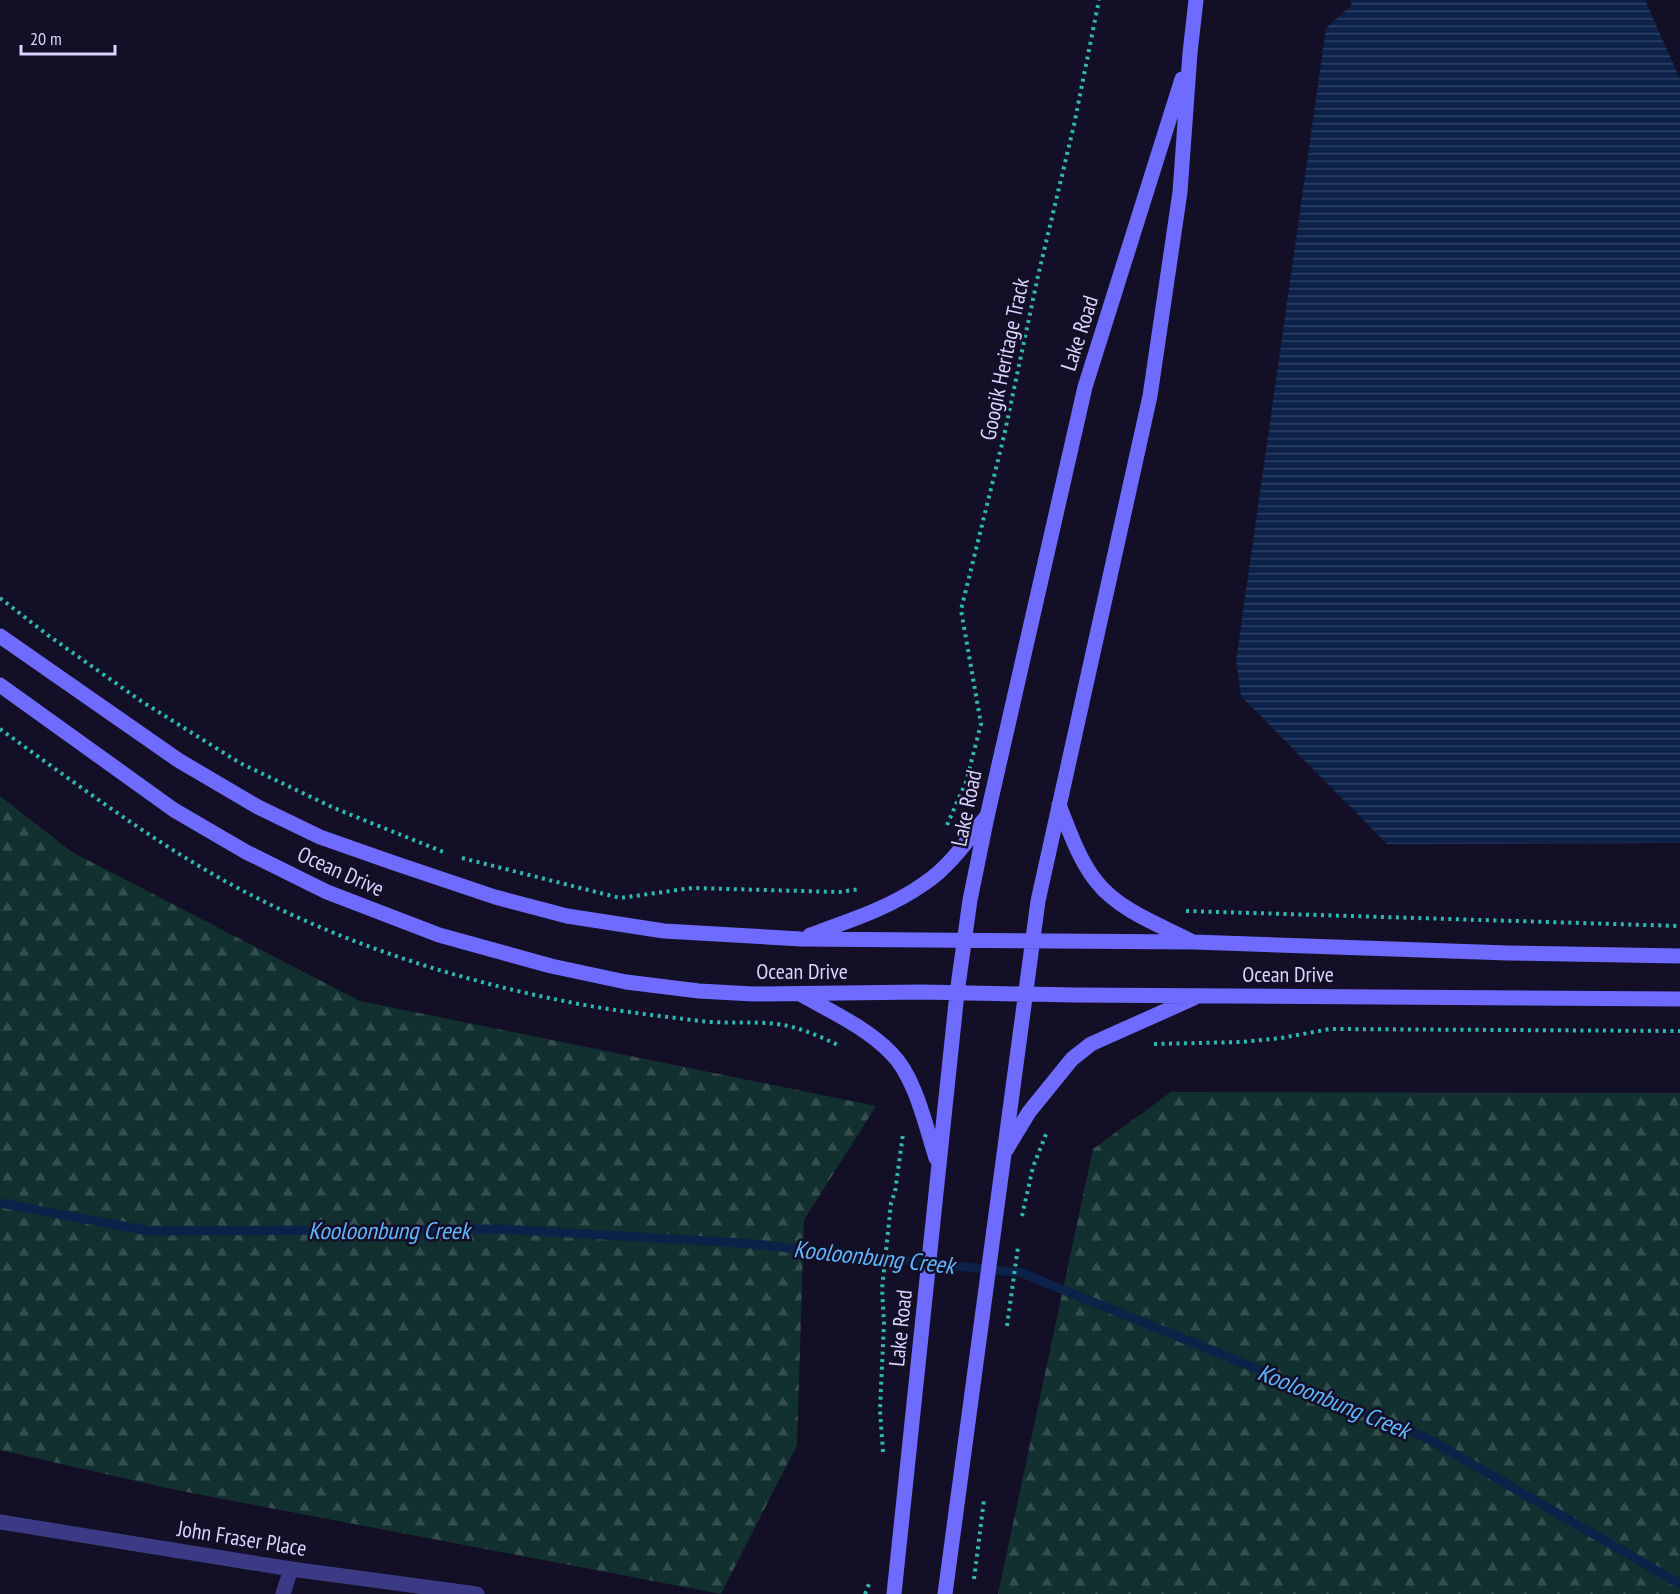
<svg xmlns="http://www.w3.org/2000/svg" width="1680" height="1594" viewBox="0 0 1680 1594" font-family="'PT Sans Narrow',sans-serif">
<defs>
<pattern id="forest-firs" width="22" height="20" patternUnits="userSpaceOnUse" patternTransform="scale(1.5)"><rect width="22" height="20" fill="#12302f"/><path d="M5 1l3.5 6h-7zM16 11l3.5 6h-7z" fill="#344d4e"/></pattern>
<pattern id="water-rules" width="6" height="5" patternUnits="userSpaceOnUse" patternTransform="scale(1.5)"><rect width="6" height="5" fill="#0c2248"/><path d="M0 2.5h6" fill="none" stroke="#2f4163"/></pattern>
</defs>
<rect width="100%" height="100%" fill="#130f26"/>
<path fill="url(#forest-firs)" d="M0,796L72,852L360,1001L876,1106L804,1220L797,1445L721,1594L176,1490L0,1450Z
M1171,1092L1680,1093V1594H998L1093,1149Z"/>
<path fill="url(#water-rules)" d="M1349,0H1645L1680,79V843L1387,844L1241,696L1236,661L1326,28L1352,5Z"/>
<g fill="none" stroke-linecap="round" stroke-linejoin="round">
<path stroke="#0c2248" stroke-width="9" d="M0,1203L149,1231L499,1229L742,1243L1022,1273L1427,1438L1680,1584"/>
<path stroke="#2fb8b0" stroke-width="4" stroke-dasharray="3 4.5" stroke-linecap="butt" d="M0,598L49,636L141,701L240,763L334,808L446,853
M0,729C67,777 133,827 204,869C310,932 439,976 559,1000C605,1010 653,1015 700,1021C725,1024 752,1021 777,1024C799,1027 819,1036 838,1045
M947,825L966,782L981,724L961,610L1004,436L1038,276L1074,125L1099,0
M462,858L620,898L692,888L839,892L860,889
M1186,911L1680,926
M1154,1044L1241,1042L1281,1038L1330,1029L1680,1031
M1022,1216L1033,1167L1046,1134
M1007,1326L1018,1247
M883,1452L880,1410L884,1323L882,1289L891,1203L895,1192L903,1134
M974,1579L984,1500
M865,1594L869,1584"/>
<path stroke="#3d3a85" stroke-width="15" d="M283,1594L291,1569"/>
<path stroke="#3d3a85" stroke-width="15" d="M0,1522L291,1569L477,1594"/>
<path stroke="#6f6bff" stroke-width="15" d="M0,636L178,760L258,807L320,837L394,863L495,897L567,916L664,931L801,939L1194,942L1508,953L1680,956
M0,685L174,810L246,852L327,892L439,935L551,966L626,982L699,991L753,994L922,992L1074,995L1680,999
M1059,805C1069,830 1079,860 1096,881C1118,910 1160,925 1191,941
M810,935C849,921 890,908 925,883C949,867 967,841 985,818
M802,995C832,1012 867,1028 891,1053C915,1076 926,1127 936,1158
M1006,1150L1029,1112L1072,1059L1091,1044L1194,998
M894,1594L957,993L970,900L987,817L1085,387L1182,79
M945,1594L1038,901L1150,396L1180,192L1190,53L1196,0"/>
</g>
<g text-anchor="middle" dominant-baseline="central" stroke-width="5" stroke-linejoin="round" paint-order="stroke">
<g font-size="22" fill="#d9d4ff" stroke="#130f26">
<text transform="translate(1079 333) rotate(-72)">Lake Road</text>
<text transform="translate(1004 359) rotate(-78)">Googik Heritage Track</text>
<text transform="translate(966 808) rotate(-78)">Lake Road</text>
<text transform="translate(341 871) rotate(24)">Ocean Drive</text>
<text x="802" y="971">Ocean Drive</text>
<text x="1288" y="974">Ocean Drive</text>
<text transform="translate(900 1328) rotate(-84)">Lake Road</text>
<text transform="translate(242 1538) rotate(9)">John Fraser Place</text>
</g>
<g font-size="24" font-style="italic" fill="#62b6ff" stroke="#130f26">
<text x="389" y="1230">Kooloonbung Creek</text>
<text transform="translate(874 1257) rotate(6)">Kooloonbung Creek</text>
<text transform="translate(1334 1401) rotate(22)">Kooloonbung Creek</text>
</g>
</g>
<path d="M21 45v9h94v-9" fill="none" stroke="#d9d4ff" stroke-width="3"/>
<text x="30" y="45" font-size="18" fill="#d9d4ff" stroke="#130f26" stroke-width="4.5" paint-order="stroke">20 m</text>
</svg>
